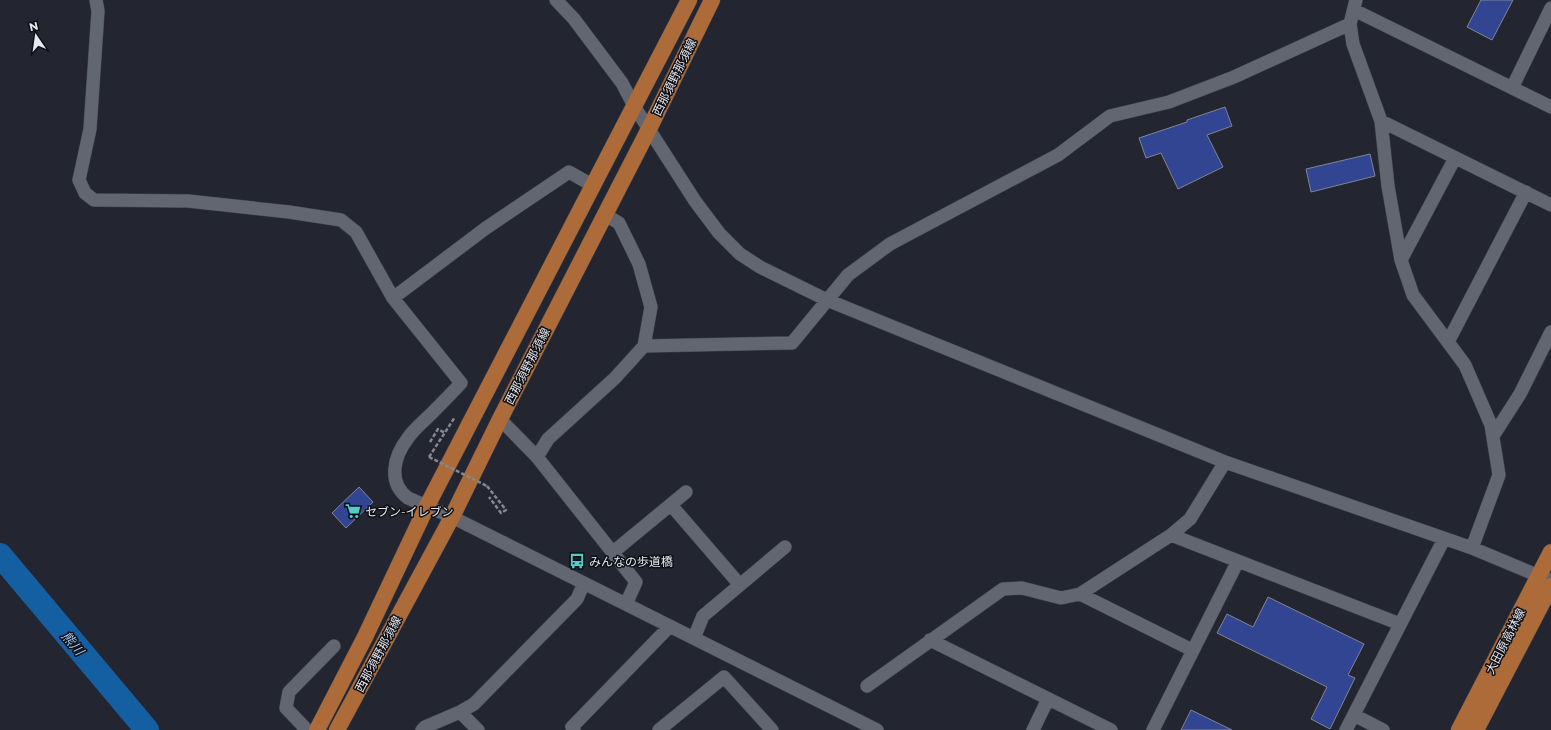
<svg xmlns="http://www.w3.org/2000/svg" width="1551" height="730" viewBox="0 0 1551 730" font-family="Montserrat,'Noto Sans JP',sans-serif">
<rect width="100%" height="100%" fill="#232630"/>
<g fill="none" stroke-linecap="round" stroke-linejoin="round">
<path stroke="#145fa2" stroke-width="24" d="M0,555L147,730"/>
</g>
<path fill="#324592" stroke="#818591" d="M1481,0H1513L1492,40L1467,27Z
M1225,107L1232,126L1207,135L1223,167L1178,189L1161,153L1146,158L1139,138L1187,122V120Z
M1370,154L1375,176L1311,192L1306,169Z
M359,487L373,502L346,528L332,513Z
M1268,597L1364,644L1348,675L1355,678L1330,729L1311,719L1327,687L1217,633L1227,614L1253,627Z
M1191,710L1232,730H1181Z"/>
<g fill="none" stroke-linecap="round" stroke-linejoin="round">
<defs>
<path id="minor" d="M96,0L98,11L90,129L79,180L85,193L94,200L188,201L289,212L341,220L356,232L393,298L461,383C451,394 441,404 431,414C423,422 414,429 408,438C394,456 387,482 408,498L452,517L877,730
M556,0L574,19L622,83L634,106L695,201L719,233L740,254L760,267L827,300L1225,462L1472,548L1539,576L1551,580
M1356,0L1350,24L1353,44L1381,121L1388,186L1401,260L1413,295L1465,365L1491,425L1499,475L1472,548
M1354,10L1551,107
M1512,88L1551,8
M1381,121L1551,205
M605,215L619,223L639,264L651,307L644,346
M1401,260L1455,158
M393,298L486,228L569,172L592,185
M1448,342L1526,192
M500,419L537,457L636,582L626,604
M1493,436L1520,394L1551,332
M537,457L548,439L615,378L644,346L792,343L848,275L890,244L1058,155L1110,116L1169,102L1234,77L1350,24
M671,505L740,585
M1171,535L1400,624
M612,553L686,492
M1080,594L1192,650
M694,638L703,616L785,547
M930,640L1111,730
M867,686L1003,589L1022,588L1061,598L1080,594L1171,535L1190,519L1225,462
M460,712L474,704L577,599L584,583
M1354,715L1383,730
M307,730L286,708L289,692L334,646
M422,730L425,727L460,712L478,730
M574,730L572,727L670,626
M659,730L724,677L772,730
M1033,730L1048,699
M1153,730L1238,561
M1346,730L1444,539"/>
<path id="major" d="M317,730L365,637L427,506L689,0
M337,730L452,517L500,419L649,129L712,0
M1459,730L1551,552
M1476,730L1551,586"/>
</defs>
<use href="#minor" stroke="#40434b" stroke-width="14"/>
<use href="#major" stroke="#40434b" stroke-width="17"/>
<path stroke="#858890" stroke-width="2.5" stroke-dasharray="4 2" stroke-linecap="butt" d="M430,442L438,429L445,433
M429,457L455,417
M487,486L506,510L501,513L489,497"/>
<use href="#minor" stroke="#626671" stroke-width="13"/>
<use href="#major" stroke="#ae6b3a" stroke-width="16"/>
<path stroke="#858890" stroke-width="2.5" stroke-dasharray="4 2" stroke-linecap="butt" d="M429,457L487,486"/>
</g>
<defs>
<symbol id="supermarket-bare" viewBox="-9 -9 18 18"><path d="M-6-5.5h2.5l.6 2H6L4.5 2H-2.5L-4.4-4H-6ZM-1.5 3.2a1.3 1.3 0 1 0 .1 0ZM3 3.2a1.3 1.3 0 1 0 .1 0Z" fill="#54cdc8" stroke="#0e0f14" stroke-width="2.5" paint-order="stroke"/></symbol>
<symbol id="bus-bare" viewBox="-9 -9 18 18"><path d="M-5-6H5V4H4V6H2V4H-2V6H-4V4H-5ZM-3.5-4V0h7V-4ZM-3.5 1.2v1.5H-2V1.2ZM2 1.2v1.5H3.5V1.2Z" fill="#54cdc8" stroke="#0e0f14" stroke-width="2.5" paint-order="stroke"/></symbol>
</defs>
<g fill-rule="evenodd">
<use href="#supermarket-bare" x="342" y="500" width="22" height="22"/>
<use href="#bus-bare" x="566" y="550" width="22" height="22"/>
</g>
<g text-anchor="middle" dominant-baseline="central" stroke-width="3" stroke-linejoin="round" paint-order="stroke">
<g font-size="12" fill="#e5e8ee" stroke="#0e0f14">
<text transform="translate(674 77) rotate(-64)">西那須野那須線</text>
<text transform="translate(527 366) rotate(-63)">西那須野那須線</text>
<text transform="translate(1505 641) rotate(-63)">大田原高林線</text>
<text transform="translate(378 654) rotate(-62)">西那須野那須線</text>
</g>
<g font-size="12" fill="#e5e8ee" stroke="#0e0f14" text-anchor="start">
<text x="365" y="511">セブン-イレブン</text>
<text x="589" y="561">みんなの歩道橋</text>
</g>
<g font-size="13" font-style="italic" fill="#aaccf1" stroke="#0e0f14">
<text transform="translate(73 643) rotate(50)">熊川</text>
</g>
</g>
<g transform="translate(36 36) rotate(347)" stroke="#0e0f14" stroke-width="3" paint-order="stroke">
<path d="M0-3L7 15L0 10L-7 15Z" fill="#e5e8ee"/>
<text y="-6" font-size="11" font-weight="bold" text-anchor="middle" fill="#e5e8ee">N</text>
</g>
</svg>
